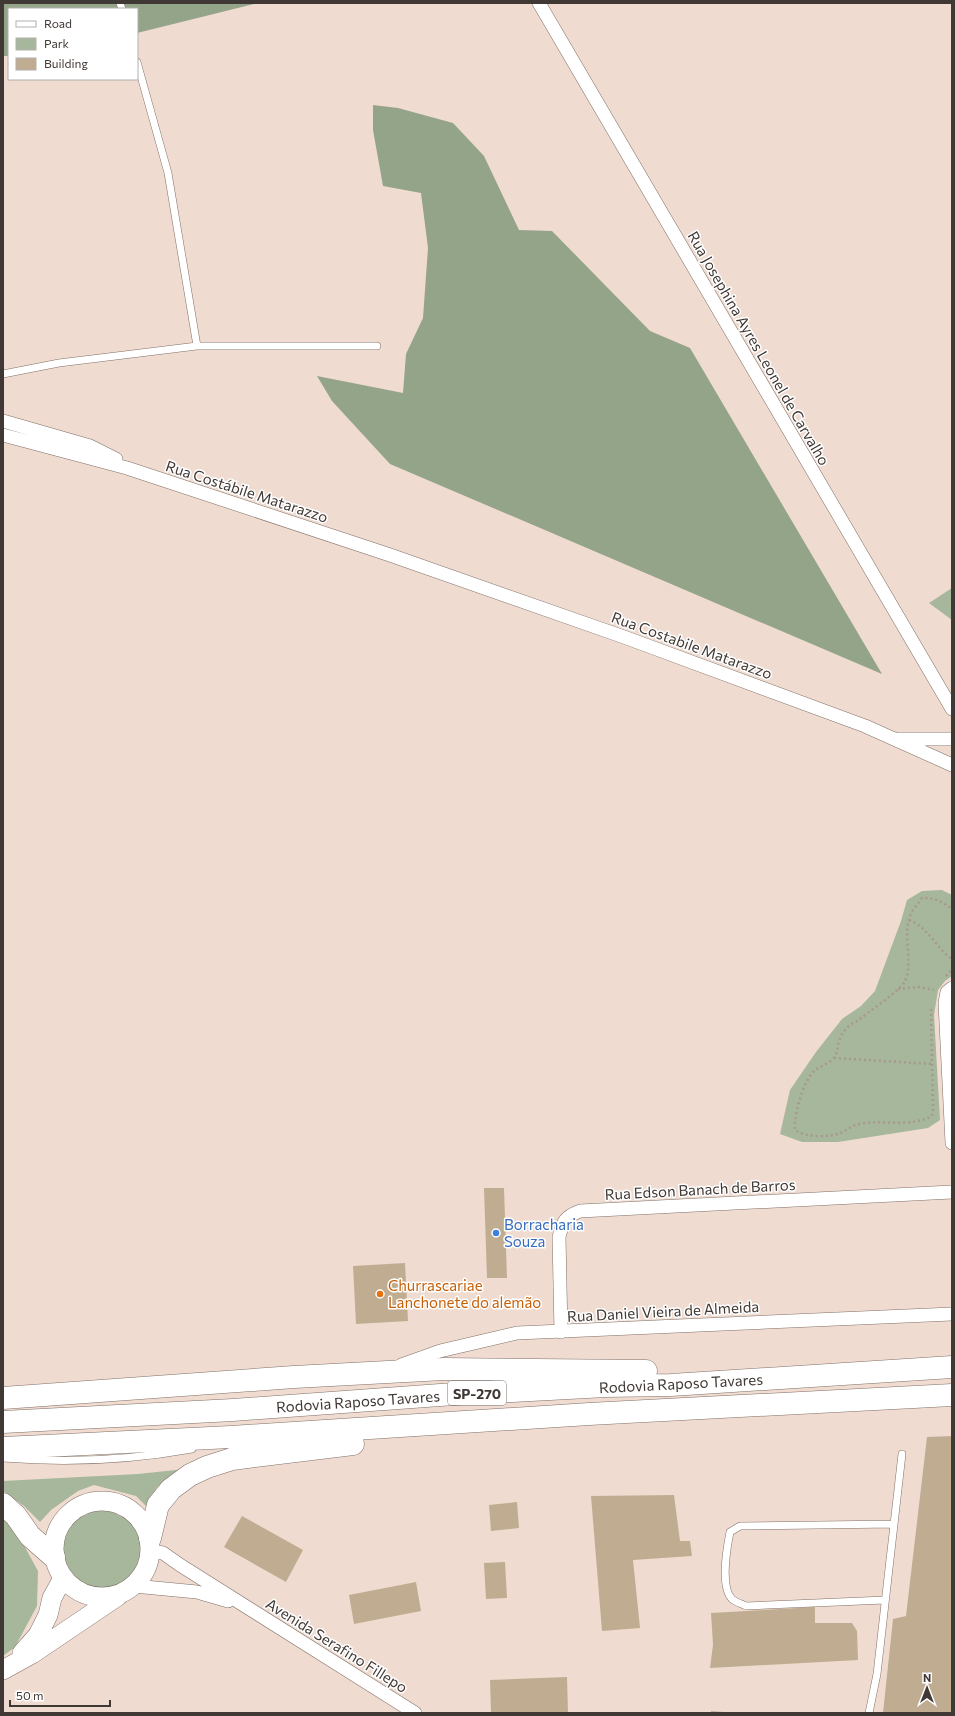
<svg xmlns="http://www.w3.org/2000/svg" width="955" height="1716" viewBox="0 0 955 1716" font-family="Commissioner,sans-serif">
<rect width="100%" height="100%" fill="#efdbd0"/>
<path fill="#a6b79b" d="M952,588V620L929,603Z
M942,890L952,895V976L945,981L938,990L934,1015L940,1120L928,1128L838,1142H802L780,1134L790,1090L816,1052L842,1019L861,1006L875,991L901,921L907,900L922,891Z
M185,1469L157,1487L148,1508L136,1496L94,1485L78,1491L51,1510L40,1522L24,1506L3,1491V1481L138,1474Z
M57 1548a42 42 0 1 1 84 0a42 42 0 1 1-84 0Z
M3,1517L21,1540L38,1571L37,1606L15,1647L3,1656Z"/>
<path fill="#93a489" d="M3,3H258L137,33V9H9V56H3Z
M373,105L398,108L453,123L484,156L519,230L552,231L650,331L690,348L882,674L390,464L332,401L317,376L403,393L406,354L423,318L428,248L421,193L383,186L373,130Z"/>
<path fill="#c0ad91" d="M484,1188H504L507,1278H487Z
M405,1263L408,1321L356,1324L353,1266Z
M952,1436V1713H883L893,1619L906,1616L927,1437Z
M674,1495L680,1541H690L692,1556L633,1560L640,1628L602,1631L591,1496Z
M517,1502L519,1528L491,1531L489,1505Z
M242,1516L303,1550L286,1582L224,1547Z
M505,1562L507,1598L486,1599L484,1563Z
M416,1582L421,1611L354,1624L349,1595Z
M815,1607V1623H852L857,1631L858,1660L710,1668L713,1645L711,1613Z
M567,1677L568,1712L491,1713L490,1680Z
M711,1711L724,1712V1713H711Z"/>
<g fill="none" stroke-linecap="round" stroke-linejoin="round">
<defs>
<path id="lane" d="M120,3L122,9
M137,62L168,173L197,346
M3,374L59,363L197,346H377
M3,1458C65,1463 131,1460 192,1449
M885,1600L746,1606C742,1604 735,1602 732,1599C720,1587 727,1547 730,1532L740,1526L894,1524
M869,1713L877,1674L902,1454"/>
<path id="street" d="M539,3L952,709
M3,421L90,446L116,459
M3,435L127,468L390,555L624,637L865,726L952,765
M898,739H952
M952,988L947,992L945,1003L952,1143
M561,1332L559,1237C563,1222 564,1217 580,1211L952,1192
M401,1365L440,1351L517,1333L952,1314
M151,1551L163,1553L180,1565L415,1713
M134,1586L197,1592L228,1601"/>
<path id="secondary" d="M54 1549a48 48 0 1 1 96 0a48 48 0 1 1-96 0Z
M22,1653L38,1635L48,1615L52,1598L63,1578
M3,1670L32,1654L118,1596"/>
<path id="highway" d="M3,1398L294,1377L444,1369L646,1371
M3,1422L233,1410L454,1394L606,1386L671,1385L952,1367
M3,1448L231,1437L589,1414L952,1395
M3,1504L16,1516L30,1536L54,1557
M150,1538L158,1505L171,1489L190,1475L207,1467L232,1459L353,1444"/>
</defs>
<use href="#lane" stroke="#827067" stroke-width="8"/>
<use href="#street" stroke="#827067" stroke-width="14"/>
<use href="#secondary" stroke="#827067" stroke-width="20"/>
<use href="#highway" stroke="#827067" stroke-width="23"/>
<path stroke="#a79890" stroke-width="2.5" stroke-dasharray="2 3" stroke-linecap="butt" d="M909,920C928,927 936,948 952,959
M946,976L952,970
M898,989L919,987L934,990
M931,1009L933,1109L932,1116C910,1128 883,1119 859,1124C853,1125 848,1129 843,1132C830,1138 806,1138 795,1130C793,1116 804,1079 815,1070C821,1066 831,1063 835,1056C838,1051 837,1047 839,1041C842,1032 848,1025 857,1021C867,1013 900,991 905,981C914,961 902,937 910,916C912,910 918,904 922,898C933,897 943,902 952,909
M834,1058L933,1064"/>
<use href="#lane" stroke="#fff" stroke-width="7"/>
<use href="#street" stroke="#fff" stroke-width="13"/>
<use href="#secondary" stroke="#fff" stroke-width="19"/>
<use href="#highway" stroke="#fff" stroke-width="22"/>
</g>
<circle fill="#3f7fe0" stroke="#fff" stroke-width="1.5" cx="496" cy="1233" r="4"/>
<circle fill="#e8710a" stroke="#fff" stroke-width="1.5" cx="380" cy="1294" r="4"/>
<g text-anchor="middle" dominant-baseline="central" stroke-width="3" stroke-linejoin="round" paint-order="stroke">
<rect fill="#fff" stroke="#797471" stroke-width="1" x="448" y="1381" width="58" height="24" rx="3"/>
<g font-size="14" font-weight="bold" fill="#403834">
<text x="477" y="1393">SP-270</text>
</g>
<g font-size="15" fill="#403834" stroke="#fff">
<text transform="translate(759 348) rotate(60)">Rua Josephina Ayres Leonel de Carvalho</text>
<text transform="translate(247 491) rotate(18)">Rua Costábile Matarazzo</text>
<text transform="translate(692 645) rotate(20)">Rua Costabile Matarazzo</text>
<text transform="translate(700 1189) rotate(-3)">Rua Edson Banach de Barros</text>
<text transform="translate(663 1311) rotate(-3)">Rua Daniel Vieira de Almeida</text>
<text transform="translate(681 1383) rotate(-3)">Rodovia Raposo Tavares</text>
<text transform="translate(358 1401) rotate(-4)">Rodovia Raposo Tavares</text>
<text transform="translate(337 1645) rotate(32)">Avenida Serafino Fillepo</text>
</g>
<g font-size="15" fill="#366cbe" stroke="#fff" text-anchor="start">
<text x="504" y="1224">Borracharia<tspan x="504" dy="17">Souza</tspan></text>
</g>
<g font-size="15" fill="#c56008" stroke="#fff" text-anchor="start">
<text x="388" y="1285">Churrascariae<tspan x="388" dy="17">Lanchonete do alemão</tspan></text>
</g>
</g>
<rect width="955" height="1716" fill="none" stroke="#403834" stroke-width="8"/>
<rect x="8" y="8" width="130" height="72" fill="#ffffff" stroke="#b3afae"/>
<rect x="16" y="21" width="20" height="6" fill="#ffffff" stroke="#b3afae"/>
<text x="44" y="28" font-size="12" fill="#403834">Road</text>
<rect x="16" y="38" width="20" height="12" fill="#a6b79b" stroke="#b3afae"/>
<text x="44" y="48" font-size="12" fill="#403834">Park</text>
<rect x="16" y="58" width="20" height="12" fill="#c0ad91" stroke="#b3afae"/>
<text x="44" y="68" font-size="12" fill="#403834">Building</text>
<g transform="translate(927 1688)" stroke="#ffffff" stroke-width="3" paint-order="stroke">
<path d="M0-3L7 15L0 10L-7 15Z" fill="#403834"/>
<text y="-6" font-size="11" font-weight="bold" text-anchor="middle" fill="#403834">N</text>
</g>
<path d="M10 1700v6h100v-6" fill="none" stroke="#403834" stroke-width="2"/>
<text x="16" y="1700" font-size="12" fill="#403834" stroke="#ffffff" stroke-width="3" paint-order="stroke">50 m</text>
</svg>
